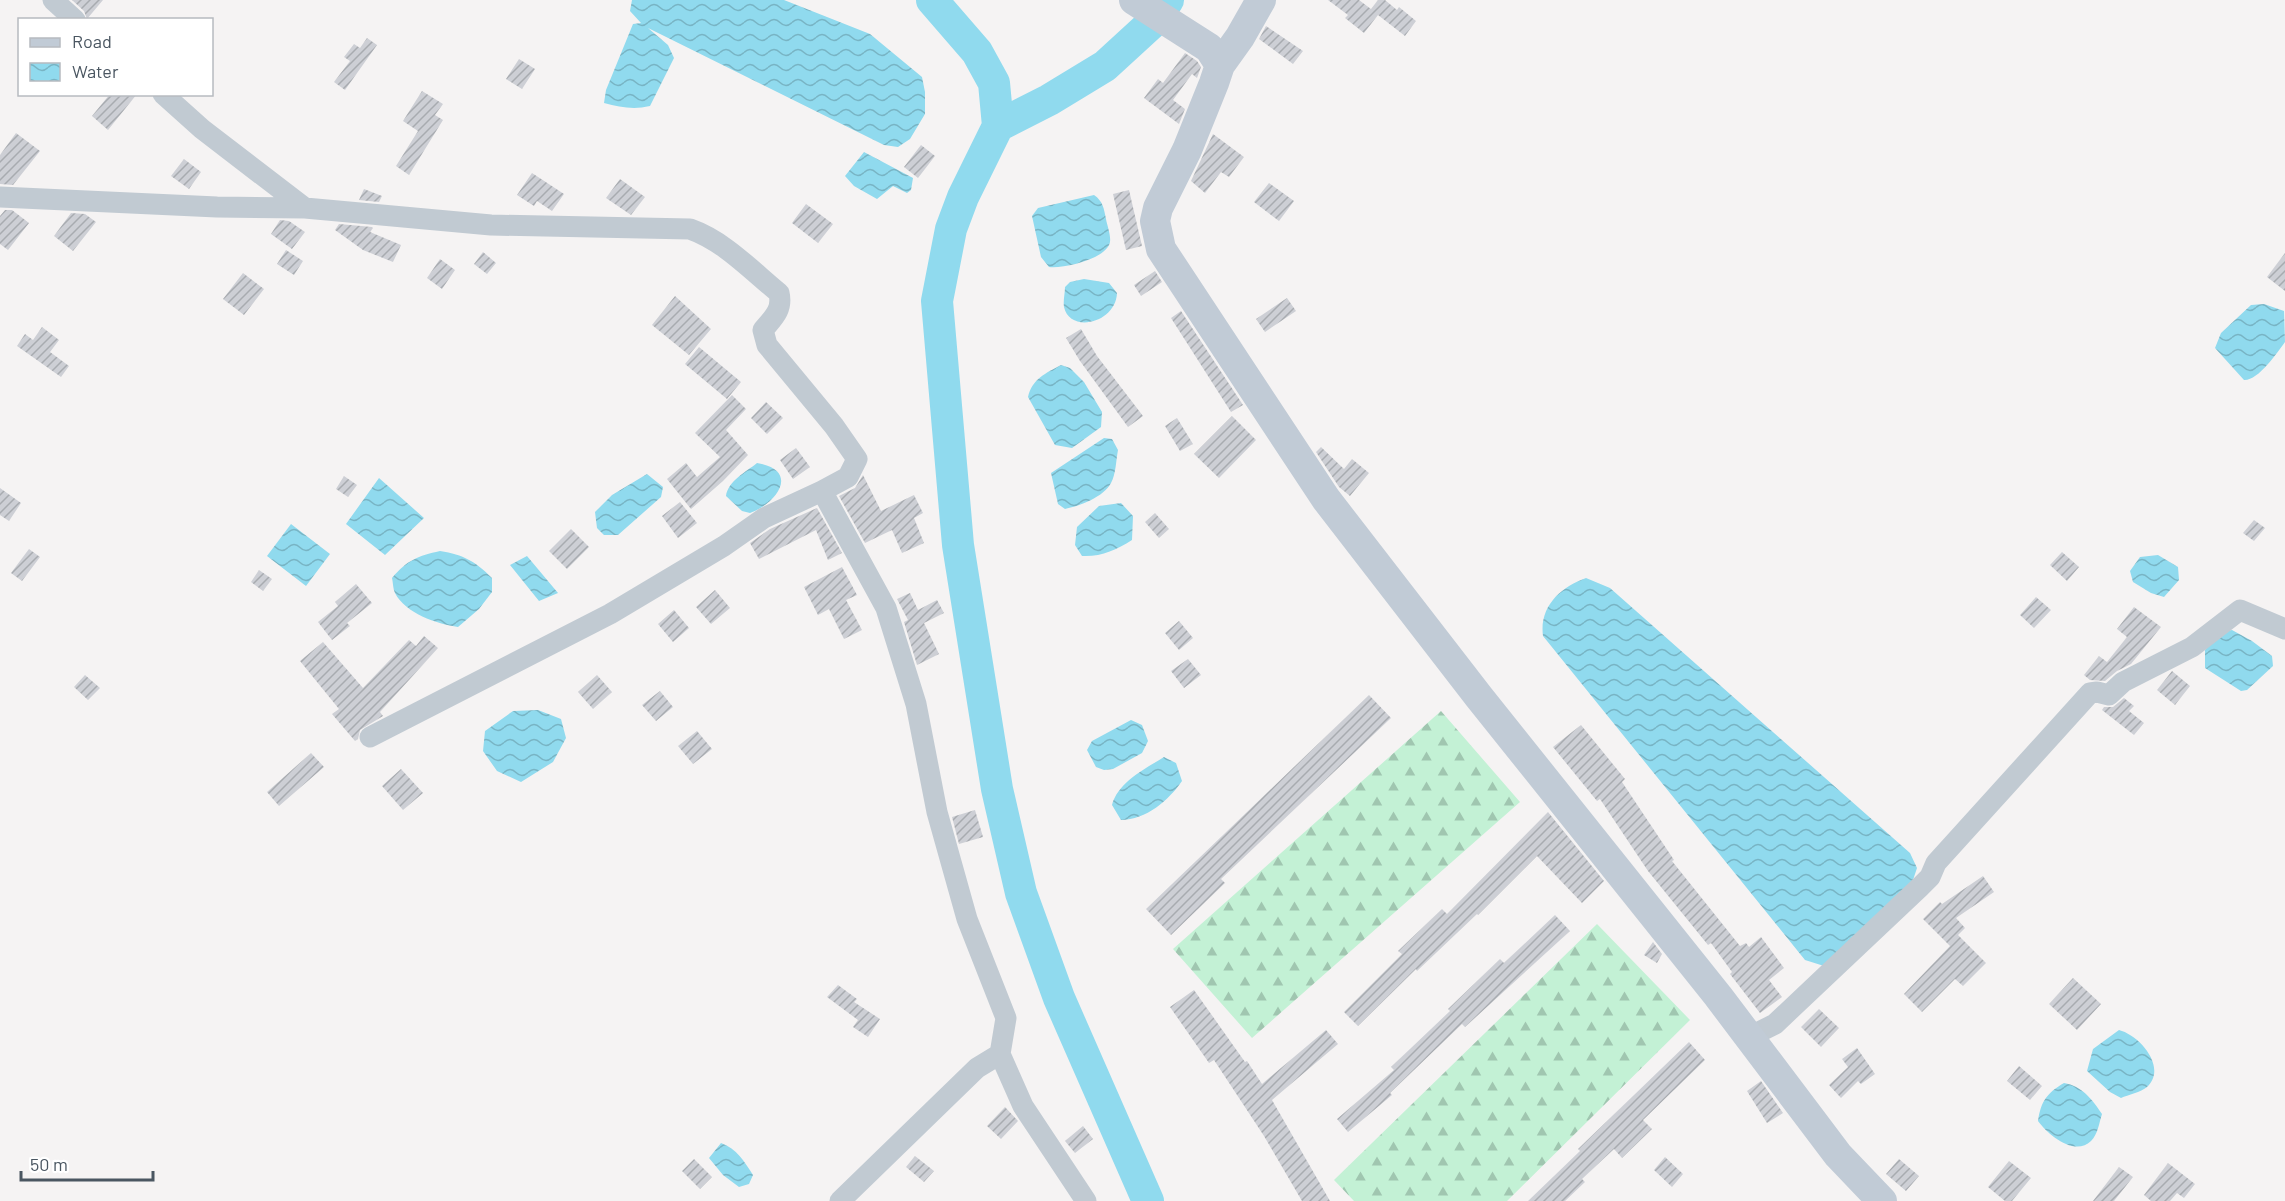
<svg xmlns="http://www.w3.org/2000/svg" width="2285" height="1201" viewBox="0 0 2285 1201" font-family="Barlow,sans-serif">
<defs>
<pattern id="forest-firs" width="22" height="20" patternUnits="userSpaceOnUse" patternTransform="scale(1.5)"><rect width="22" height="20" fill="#c3f1d5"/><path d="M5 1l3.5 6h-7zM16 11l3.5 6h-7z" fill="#a0c6b0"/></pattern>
<pattern id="water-waves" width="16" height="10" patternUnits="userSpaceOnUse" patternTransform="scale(1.5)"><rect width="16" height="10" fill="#90daee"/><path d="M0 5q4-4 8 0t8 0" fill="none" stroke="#78b4c4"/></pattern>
<pattern id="building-hatch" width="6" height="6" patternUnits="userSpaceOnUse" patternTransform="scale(1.5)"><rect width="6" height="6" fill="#cdcfd5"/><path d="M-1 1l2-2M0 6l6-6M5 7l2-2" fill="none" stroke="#a8abb0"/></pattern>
</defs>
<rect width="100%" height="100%" fill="#f5f3f3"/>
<path fill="url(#forest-firs)" d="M1441,711L1520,802L1252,1038L1173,949Z
M1597,924L1690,1020L1507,1201H1354L1334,1180Z"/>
<path fill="url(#water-waves)" d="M632,0H784L870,34L922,77L925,92V114L910,139L898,147L884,145L648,28L668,45L674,58L650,106C633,110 620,107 604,103L606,90L633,24L641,23L630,11Z
M864,152L913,178L911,190L907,193L893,186L877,199L854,186L845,176Z
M1094,195C1103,201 1104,209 1106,219C1107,225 1111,235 1110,242C1107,259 1063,269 1049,267L1041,257L1032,216L1038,208Z
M1084,279L1109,283L1117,293C1116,323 1070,334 1064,307C1063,301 1065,293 1065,287L1070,282Z
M2264,304L2284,311L2285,342C2277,353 2258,381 2244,380L2215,348L2221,333L2251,305Z
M1061,365L1070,368L1084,382L1102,412L1101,427L1072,448L1055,445L1028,397C1032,379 1046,373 1061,365Z
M1104,438L1112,439L1118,450C1116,460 1116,474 1111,483C1104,497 1079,506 1065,509L1058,504L1051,473Z
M757,463C800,470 778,503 750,513L742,511L726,496C728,481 746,472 757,463Z
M647,474L663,487L661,497L618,535H604L597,528L595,512L612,495Z
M379,478L424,518L385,555L346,524Z
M1121,503L1133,516L1132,540C1116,550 1101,557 1082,556L1075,545L1077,527L1099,506Z
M291,524L330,554L306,586L267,556Z
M440,551C464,555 475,561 492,578V592L479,609L458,627C437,624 405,613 395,593C393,589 393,582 392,578C407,560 418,556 440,551Z
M2158,555L2178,567L2179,580L2164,597L2151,593L2133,582L2130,571L2140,557Z
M527,556L558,593L539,601L510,565Z
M1586,578L1610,588L1910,853L1917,868L1912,883L1824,966L1805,960L1543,636C1539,606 1561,587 1586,578Z
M2232,630L2252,641L2272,656L2273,666L2247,690L2241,691L2205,668V650L2222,632Z
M538,710L561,719L566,738L553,762L521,782L497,771L483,751L485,731L513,711Z
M1131,720L1142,725L1148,741L1142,753L1113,769L1104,770L1096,767L1087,750L1092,741Z
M1164,757L1176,763L1182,781C1169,800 1146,820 1121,820L1112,805C1118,782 1145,769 1164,757Z
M2119,1030C2139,1035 2168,1067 2147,1087C2141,1092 2128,1095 2121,1098L2110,1092L2087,1071L2093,1049Z
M2064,1083C2082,1086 2092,1099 2102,1114C2099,1123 2098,1134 2091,1141C2075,1157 2048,1135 2038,1121C2041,1101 2047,1093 2064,1083Z
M721,1143C737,1149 744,1161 753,1175L749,1184L739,1187L723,1175L709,1158Z"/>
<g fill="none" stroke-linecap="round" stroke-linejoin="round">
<path stroke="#90daee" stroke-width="32" d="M932,0L977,52L994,83L998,126
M1148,1201L1059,998L1021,893L997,789L958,545L937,301L951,229L963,197L998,126L1049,100L1105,66L1153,22L1168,0"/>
</g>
<path fill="url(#building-hatch)" d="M72,0H103L87,19L84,11Z
M1328,0H1359L1371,9L1378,0H1385L1397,10L1399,7L1416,21L1405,36L1378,15L1364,33L1345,18L1348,15Z
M1266,26L1303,51L1293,64L1259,39Z
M367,38L377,45L345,90L334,82L350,61L344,57L354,44L360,48Z
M1185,53L1197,61L1201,67L1197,78L1192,74L1173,100L1185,109L1179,124L1144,98L1158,79L1163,83Z
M519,59L535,69L522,89L506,79Z
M422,91L443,104L435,115L443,120L409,175L396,166L418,131L403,121Z
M110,94H137L108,130L92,116Z
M16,133L40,151L13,185L0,184V155Z
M1213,134L1244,157L1229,177L1221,172L1205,193L1191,181Z
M921,145L935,156L918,178L904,167Z
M184,159L201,172L189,189L171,176Z
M532,173L564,194L552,211L537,201L534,206L517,195Z
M620,179L645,197L631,215L606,198Z
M1269,183L1294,201L1279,221L1254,202Z
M364,189L382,196L379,202L359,200Z
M1129,190L1142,246L1126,250L1113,194Z
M806,204L833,224L818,243L792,223Z
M5,210H12L29,223L8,250L0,244V216Z
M71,213L85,214L96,222L73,251L54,236Z
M280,220L289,221L305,232L292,249L271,234Z
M339,224L372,227L373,228L370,232L401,245L393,262L363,250L335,230Z
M286,250L303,261L294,275L277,264Z
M483,252L496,263L487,274L474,264Z
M2285,253V291L2267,277Z
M440,259L455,270L442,289L427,278Z
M1155,271L1162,282L1141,296L1134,285Z
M243,273L264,289L244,315L223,299Z
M675,296L711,329L689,355L652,325Z
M1287,298L1296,311L1265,332L1256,319Z
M1181,311L1243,405L1231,412L1171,318Z
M42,327L59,340L50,352L69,366L61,377L17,346L25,334L33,340Z
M1081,329L1097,356L1143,416L1128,427L1080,361L1066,338Z
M699,347L741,382L727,399L685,364Z
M732,395L746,409L726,430L748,455L723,481L691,509L667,479L686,463L697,477L720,457L695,433Z
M766,402L783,418L767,434L751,418Z
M1232,416L1256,440L1219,478L1194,454Z
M1177,418L1193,444L1180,451L1165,426Z
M1321,447L1344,469L1352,459L1369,473L1350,496L1339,487L1316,452Z
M796,448L810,467L793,479L780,460Z
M863,475L881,511L914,495L923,513L914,518L924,543L902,553L892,530L865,543L839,496L855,488Z
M344,476L357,485L348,497L336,489Z
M0,488L21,503L9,521L0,515Z
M680,502L697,523L678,538L662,516Z
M817,508L842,553L828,560L816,530L759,559L750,543L770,529Z
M1155,513L1169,529L1159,538L1145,522Z
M2254,520L2265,528L2254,541L2243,533Z
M571,529L589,547L567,569L549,551Z
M29,549L40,557L22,581L11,573Z
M2062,552L2079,567L2067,581L2050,565Z
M842,567L857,595L846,600L862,630L844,639L829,609L818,615L804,587Z
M259,570L272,579L263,591L251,582Z
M356,584L372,603L347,623L350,626L332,640L318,622L338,606L335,602Z
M715,590L730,608L711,624L696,607Z
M910,593L918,610L937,600L944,613L924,623L939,654L917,665L904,622L908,620L897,599Z
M2036,597L2051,610L2034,628L2020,615Z
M2134,607L2161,627L2131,664L2117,671L2105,681L2090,680L2084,675L2099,656L2107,662L2127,637L2117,629Z
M674,610L689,628L673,642L658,624Z
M1179,621L1193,638L1179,650L1165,633Z
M424,636L438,648L380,712L383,716L360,730L358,739L355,741L332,714L339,709L300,661L323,642L363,688L409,640L416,646Z
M1188,659L1201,675L1184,688L1171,671Z
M2172,671L2190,686L2175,705L2157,690Z
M85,675L100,688L88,700L74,687Z
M597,675L612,692L593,709L578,692Z
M660,691L673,707L656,721L642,705Z
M1369,695L1391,718L1221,879L1225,883L1171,935L1146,909Z
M2124,698L2134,706L2129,711L2144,723L2134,735L2102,710L2104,707H2113Z
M1581,725L1625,779L1622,782L1674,860L1672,861L1740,946L1746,943L1749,947L1761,937L1784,968L1769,980L1782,997L1760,1013L1730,974L1732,972L1711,943L1708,945L1648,871L1600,799L1597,801L1553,747Z
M697,731L712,749L693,764L678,746Z
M311,753L324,767L279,806L267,792Z
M401,769L423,793L403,810L382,786Z
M975,810L983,837L959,844L952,817Z
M1548,812L1604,881L1582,903L1537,856L1478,915L1477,914L1417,971L1416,969L1358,1026L1344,1012L1402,954L1398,951L1442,909L1447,914Z
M1983,876L1994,892L1956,918L1965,928L1958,935L1986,963L1963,986L1955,979L1922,1012L1904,994L1950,946L1923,919L1940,902L1942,904Z
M1555,915L1570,931L1465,1027L1462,1024L1390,1093L1392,1095L1348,1132L1337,1119L1394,1070L1391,1067L1450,1011L1448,1009L1500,959L1504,963Z
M1653,942L1662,954L1657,963L1644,955Z
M2073,978L2101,1004L2077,1030L2049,1004Z
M838,985L857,999L854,1002L880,1019L868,1037L853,1027L858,1020L827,997Z
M1194,990L1245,1062L1247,1061L1262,1084L1326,1030L1338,1044L1272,1100L1330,1201H1302L1264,1136L1214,1060L1209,1063L1170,1007Z
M1819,1009L1839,1028L1821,1047L1801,1027Z
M1689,1042L1705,1060L1643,1120L1652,1129L1622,1158L1614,1149L1582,1179L1585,1182L1565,1201H1528L1580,1151L1578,1149Z
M1857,1048L1875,1074L1861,1084L1858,1081L1841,1098L1829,1085L1848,1067L1842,1059Z
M2019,1066L2042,1086L2030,1100L2007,1081Z
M1761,1081L1783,1113L1767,1123L1747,1091Z
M1005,1107L1018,1121L1001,1139L987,1126Z
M1083,1126L1093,1139L1075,1153L1065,1141Z
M915,1156L934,1171L924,1182L906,1167Z
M1665,1157L1683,1174L1672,1187L1654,1170Z
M694,1159L712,1177L700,1189L682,1171Z
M1899,1159L1919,1176L1906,1191L1886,1174Z
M2009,1161L2031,1178L2012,1201H2005L1988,1187Z
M2168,1163L2195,1184L2184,1198L2177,1193L2170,1201H2151L2144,1195Z
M2119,1167L2133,1177L2114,1201H2093Z"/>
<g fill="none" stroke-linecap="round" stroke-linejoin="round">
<path stroke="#c1cad2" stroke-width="21" d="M53,0L75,20
M163,94L202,129L305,208
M0,197L217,207L305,208L491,225L690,229C724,241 751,270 779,293C783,310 773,318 763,330L767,345L834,426L857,459L848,477L822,491L764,518L724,546L610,614L370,737
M822,491L886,608L916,704L937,812L967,919L1006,1018L1000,1054L1023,1106L1086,1201
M1749,1037L1775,1024L1920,887L1930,877L1936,863L2090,693L2097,692L2109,695L2123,682L2192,647L2240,610L2285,629
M840,1201L977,1068L1000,1054"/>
<path stroke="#c1cbd6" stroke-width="30" d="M1134,0L1209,48L1220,65L1214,83L1187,150L1158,208L1155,221L1161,249L1326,499L1479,697L1718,996L1838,1155L1882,1201
M1220,65L1240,37L1261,0"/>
</g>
<rect x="18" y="18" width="195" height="78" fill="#ffffff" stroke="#b7bbc0" stroke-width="1.5"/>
<rect x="30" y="38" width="30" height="9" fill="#c1cbd6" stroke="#b7bbc0" stroke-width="1.5"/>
<text x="72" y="48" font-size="18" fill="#4a5661">Road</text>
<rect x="30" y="63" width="30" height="18" fill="url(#water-waves)" stroke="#b7bbc0" stroke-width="1.5"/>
<text x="72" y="78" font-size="18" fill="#4a5661">Water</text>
<path d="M21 1171v9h132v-9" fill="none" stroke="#4a5661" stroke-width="3"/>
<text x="30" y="1171" font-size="18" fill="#4a5661" stroke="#ffffff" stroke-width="4.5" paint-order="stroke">50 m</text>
</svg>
